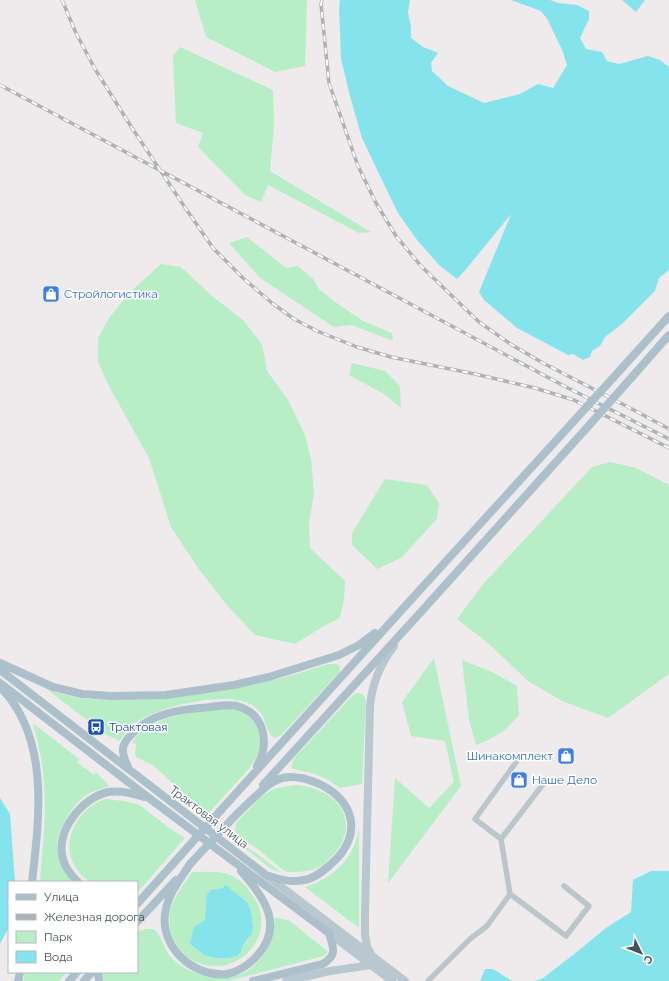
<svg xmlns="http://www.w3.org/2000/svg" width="669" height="981" viewBox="0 0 669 981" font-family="Raleway,sans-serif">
<rect width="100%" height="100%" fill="#efebec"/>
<path fill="#b8eec5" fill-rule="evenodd" d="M195,0H307L305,66L275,72L206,37Z
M180,47L273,90L274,127L270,171L371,232L359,233L268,185L261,202L245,195L198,147L203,133L176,123L173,56Z
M247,237L286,268L298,266L314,280L319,289L338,304L363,321L392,333L393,341L352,325L334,327L299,304L259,277L229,243Z
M161,264L181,267L212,296L243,320L262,344L267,371L288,400L305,435L311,459L314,493L309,524L310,548L345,581L344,599L340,618L324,626L295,644L255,635L225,603L198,568L171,527L149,458L110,388L98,362V338L109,318L129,293Z
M352,363L385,371L400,386L401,408L384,394L349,375Z
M610,462L636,468L669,485V674L608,718L562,701L528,681L489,644L457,619L484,583L592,467Z
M385,479L427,485L439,503L437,519L401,558L377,569L352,545V533Z
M434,658L461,786L388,883L395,778L429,808L454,782L445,741L411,736L402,702Z
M462,660L492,672L517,686L519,715L504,731L488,740L476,745L469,720Z
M329,664H335L339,665L340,669L339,673L281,735L276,738C267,736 266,721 261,713C259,710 255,708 252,705C227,690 162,706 138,721C130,726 125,733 120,741L103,733L106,730L91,717L87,720L44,687C78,704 116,700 153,697C184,695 215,693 247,686C275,681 302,672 329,664Z
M356,693C361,693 364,694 366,700L362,784L340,788C331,781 322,776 311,773C305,771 298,771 292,768C291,763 293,761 295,757L353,695Z
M230,709C240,709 249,714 255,724C269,750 251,767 234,785C225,795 216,805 207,815L154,766L136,757L135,754L136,744L132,743C148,715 200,710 230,709Z
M33,724L38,727L79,759L77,762L94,775L96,772L109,786C101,789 91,791 84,797C71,806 54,835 58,851C61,860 69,873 73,882H40C42,849 47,815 44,782C43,763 38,743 33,724Z
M294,785C303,785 310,787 318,790C349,802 355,833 332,856C328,860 323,865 318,868C311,871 304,871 297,872C294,872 291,872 288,872C282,871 265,854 259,850C251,844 243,840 235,836L236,823L260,798L268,792L277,788Z
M105,799H111L114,800L124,801L136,804L141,806L169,828L185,838L143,886L138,891H137V882H90C86,879 82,876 79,872C57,846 76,809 105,799Z
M359,827V928L305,887C334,878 355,858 359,827Z
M236,841L256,853L282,873L271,869Z
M192,872C223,871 237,870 255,899C263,913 264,927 256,942C237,975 192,974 174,941C169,931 168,919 171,908C175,895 185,883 192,872ZM212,889H221L251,911L253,926L248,940L242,947L241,952L237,956L229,958H216L194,927L205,920Z
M275,917L290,921L327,951V953L324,956L320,957L228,981H103L102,972H137V932C143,930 149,927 155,930C160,934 161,941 164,946C166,951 170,957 175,961C193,978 224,981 246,972C257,965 266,953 271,941C274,933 274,924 275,917Z
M25,972H67L59,981H23Z"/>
<path fill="#85e4eb" d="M340,0H410L408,13L411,26V38L423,47L438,53L431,63L432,71L448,86L484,103L520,94L538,84L553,88L567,65L563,52L551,27L548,20L541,11L511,0H550L558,3L577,5L589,11V19L580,38L586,49L602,52L607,61L619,64L648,56L660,60L669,67V270L659,278L655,291L622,324L605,337L600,346L592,351L590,357L583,360L573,354L568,355L517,328L484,300L479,292L511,214L467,268L457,279L439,265L417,240L398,213L380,176L362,138L351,100L341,59L339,9Z
M622,0H645L636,12Z
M0,798L10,814L15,881V882H9V927L0,944Z
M651,871H669V981H535L543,978L573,955L606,928L631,912L633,880Z
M226,885L247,902L251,911L253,926L252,933L242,947L241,952L237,956L229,958H216L204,955L190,944L194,927L205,920L207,894L212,889H221Z
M485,969H493L512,981H480Z"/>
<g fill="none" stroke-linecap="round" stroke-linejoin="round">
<path stroke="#bac6cb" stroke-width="5.5" d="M501,839L544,783
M510,894L566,936L589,906L564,886
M428,981L470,939L487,926L510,894L501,839L475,819L517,761"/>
<path stroke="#b9c7d0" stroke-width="8" d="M267,876L405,981
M329,933L392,981
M372,956L367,947L365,934V912L370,706C372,685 381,663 394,646
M286,981L330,971L371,965"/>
<path stroke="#abc0cb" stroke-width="8" d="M622,368L669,316
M632,377L669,335
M0,663L53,687L82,694L111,696L166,695L234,685L269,677L339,655L359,645L375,633
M0,670L266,875C278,879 291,883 304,880C314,879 323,871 330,865C366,835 354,796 312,781C302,777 287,775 277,780C269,783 263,789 257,795C249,802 241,810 233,818
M0,683L149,798L329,933C333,948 338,954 323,964L253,981
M3,690C50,741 39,820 32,882
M129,769C126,763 122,755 123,748C124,743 127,739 131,735C149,713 183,709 210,707C219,706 228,704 237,706C265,714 270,743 257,766
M263,785L420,613L584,431
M221,810L408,603L573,422
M190,864C181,878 169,893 166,909C157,944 192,978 227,974C237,972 248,965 255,958C286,926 264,897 241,871
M78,882C72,876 65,868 63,859C55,832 81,798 108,792C120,790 132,793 144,797
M137,904L180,856
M137,922L176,880
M98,972L99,981
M18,981L20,972
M69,981L77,972
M84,981L92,972"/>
<defs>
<path id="rail" d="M62,0L76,33L95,69L132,128L186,209L213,248L244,279L272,303L294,319L317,331L357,347L391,357L475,374L535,388L574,400L669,448
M322,0L321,4L329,83L358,166L376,203L396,236L421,266L479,322L512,345L543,363L630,408L669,429
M0,85L566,387L669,439"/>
</defs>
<use href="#rail" stroke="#aeb2b6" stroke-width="3.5"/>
<use href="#rail" stroke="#fff" stroke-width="2" stroke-dasharray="6" stroke-linecap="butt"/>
<path stroke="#abc0cb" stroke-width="8" d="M573,422L622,368
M584,431L632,377
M180,856L221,810
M190,864L233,818"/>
</g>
<defs>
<symbol id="shop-square" viewBox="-11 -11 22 22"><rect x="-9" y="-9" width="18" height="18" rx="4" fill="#3f7fe0" stroke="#fff"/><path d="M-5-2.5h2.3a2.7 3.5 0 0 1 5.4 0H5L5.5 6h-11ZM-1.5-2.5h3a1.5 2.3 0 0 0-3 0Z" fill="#fff"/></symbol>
<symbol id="bus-square" viewBox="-11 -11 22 22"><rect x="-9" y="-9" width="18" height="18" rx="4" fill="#1a4fb4" stroke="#fff"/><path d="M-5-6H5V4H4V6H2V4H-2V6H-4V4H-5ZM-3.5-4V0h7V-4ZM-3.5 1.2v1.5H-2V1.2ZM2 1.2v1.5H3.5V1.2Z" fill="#fff"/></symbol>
</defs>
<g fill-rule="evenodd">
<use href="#shop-square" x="41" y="284" width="20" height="20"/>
<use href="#bus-square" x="86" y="717" width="20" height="20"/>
<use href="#shop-square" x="556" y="746" width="20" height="20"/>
<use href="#shop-square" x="509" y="770" width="20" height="20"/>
</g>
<g text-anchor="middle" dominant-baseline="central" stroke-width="3" stroke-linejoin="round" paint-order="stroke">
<g font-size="12" fill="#366cbe" stroke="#fff" text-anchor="start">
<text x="64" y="294">Стройлогистика</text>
<text x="553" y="756" text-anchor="end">Шинакомплект</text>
<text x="532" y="780">Наше Дело</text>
</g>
<g font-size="12" fill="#164399" stroke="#fff" text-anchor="start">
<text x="109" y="727">Трактовая</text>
</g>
<g font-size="12" fill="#445259" stroke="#fff">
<text transform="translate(209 817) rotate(37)">Трактовая улица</text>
</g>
</g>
<rect x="8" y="881" width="130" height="92" fill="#ffffff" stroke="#b4babd"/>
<rect x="16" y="894" width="20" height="6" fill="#abc0cb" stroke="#b4babd"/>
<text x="44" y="901" font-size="12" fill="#445259">Улица</text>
<rect x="16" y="914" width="20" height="6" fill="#aeb2b6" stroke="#b4babd"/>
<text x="44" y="921" font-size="12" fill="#445259">Железная дорога</text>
<rect x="16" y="931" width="20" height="12" fill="#b8eec5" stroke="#b4babd"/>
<text x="44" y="941" font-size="12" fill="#445259">Парк</text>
<rect x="16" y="951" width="20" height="12" fill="#85e4eb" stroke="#b4babd"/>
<text x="44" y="961" font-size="12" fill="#445259">Вода</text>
<g transform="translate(641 953) rotate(133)" stroke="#ffffff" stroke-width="3" paint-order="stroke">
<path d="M0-3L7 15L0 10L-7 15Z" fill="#445259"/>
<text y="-6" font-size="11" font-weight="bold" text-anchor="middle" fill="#445259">С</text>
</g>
</svg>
